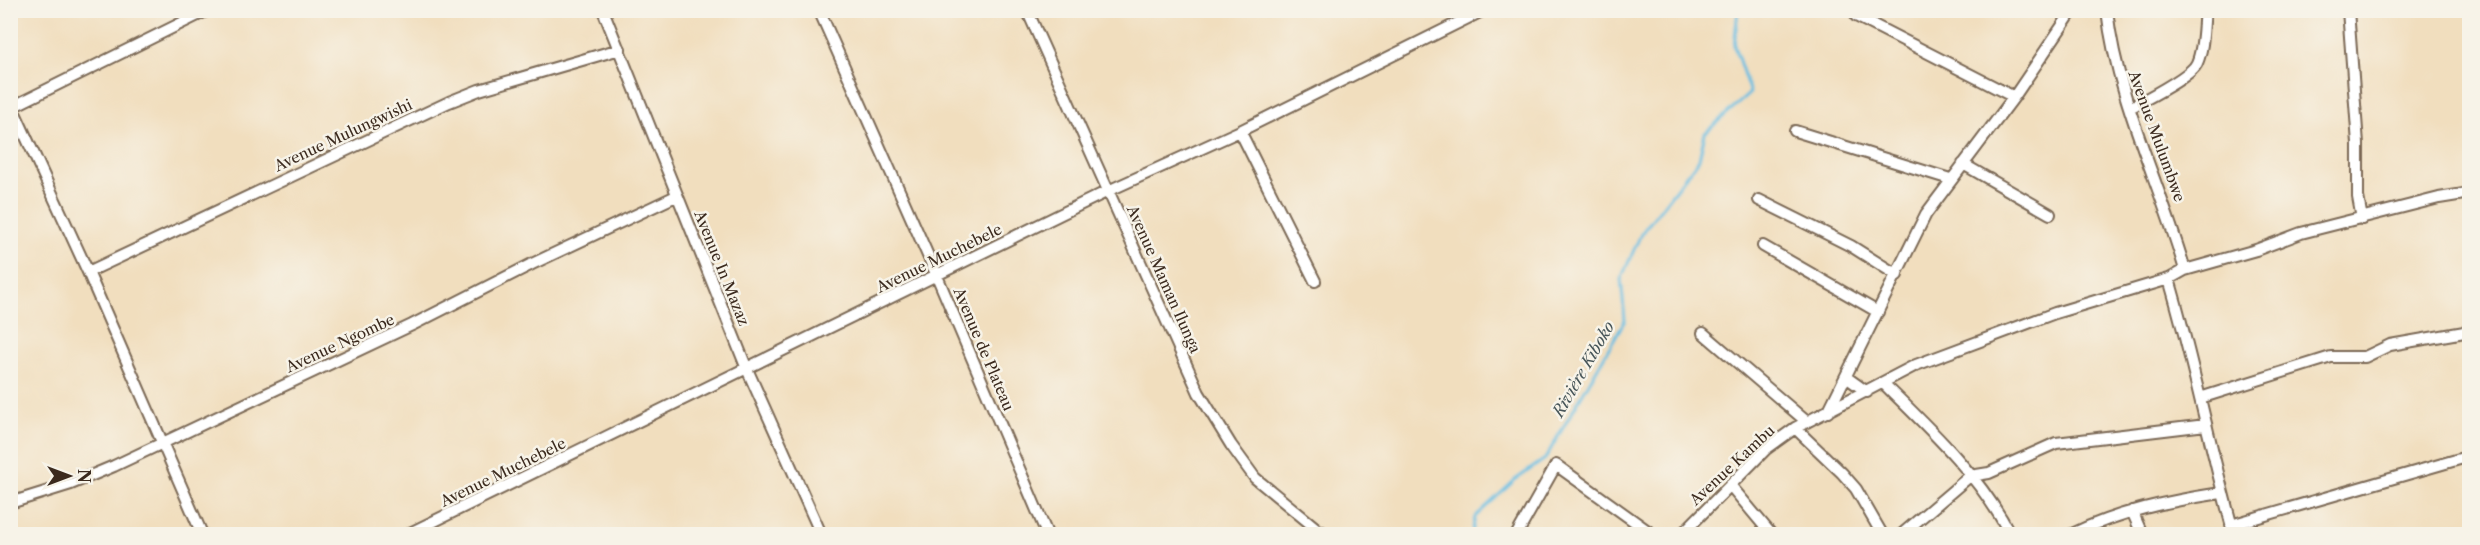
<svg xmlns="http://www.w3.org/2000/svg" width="2480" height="545" viewBox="0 0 2480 545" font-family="'Libre Caslon Text',serif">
<rect width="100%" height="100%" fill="#f7f3e8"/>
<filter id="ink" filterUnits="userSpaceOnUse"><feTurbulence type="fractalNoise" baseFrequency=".0167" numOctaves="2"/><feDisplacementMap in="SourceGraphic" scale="12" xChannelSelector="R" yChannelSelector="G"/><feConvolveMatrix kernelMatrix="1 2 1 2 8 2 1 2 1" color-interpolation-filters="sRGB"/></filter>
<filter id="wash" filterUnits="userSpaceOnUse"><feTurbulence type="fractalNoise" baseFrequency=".008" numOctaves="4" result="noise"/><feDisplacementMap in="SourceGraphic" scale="24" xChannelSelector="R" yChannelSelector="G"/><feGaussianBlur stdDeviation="1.35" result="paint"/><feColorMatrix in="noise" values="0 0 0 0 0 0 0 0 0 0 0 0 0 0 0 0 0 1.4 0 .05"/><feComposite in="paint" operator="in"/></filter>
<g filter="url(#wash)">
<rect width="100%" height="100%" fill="#f1debe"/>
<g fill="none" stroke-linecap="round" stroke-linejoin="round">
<path stroke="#65bde2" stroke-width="3" d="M1472,534L1475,517L1515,480L1545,459L1625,320L1621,279L1641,234L1699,159L1705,133L1750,93L1734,46L1738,10"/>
</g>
</g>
<g filter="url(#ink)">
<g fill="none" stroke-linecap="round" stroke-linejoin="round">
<defs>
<path id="minor" d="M603,10L747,369L821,534
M819,10L937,276L1047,534
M1027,10L1199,393L1231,445L1255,478L1317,529L1326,534
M1859,10L1856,16L2014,97
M2107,10C2117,100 2160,183 2185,270
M2348,10L2358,144V197L2362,219
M2470,29V48
M10,102L88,272L202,534
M10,108L208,10
M2130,108C2145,99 2191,77 2197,63C2204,47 2203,27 2205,10
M1240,131L1315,281
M1795,131L1950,179
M1963,164L2050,214
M1759,200L1851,246L1897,275
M1763,246L1878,312
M88,272L449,102L479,90L620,49
M2169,279C2194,363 2210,449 2234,534
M1703,333L1807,422
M1846,377L1867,392
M1884,384C1930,429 1980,476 2010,534
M2200,398L2331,357H2365L2390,345L2470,331
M1828,412L1926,214L2014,97L2073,10
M1795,428L1842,473L1856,489L1882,534
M1730,485L1771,534
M10,503L71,484L114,466L412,325L532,264L676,196
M2132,511L2142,534
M2231,525L2470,456
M408,534L1108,191L1240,131L1484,10
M1517,534L1556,465L1652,534
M1682,534L1766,449L1795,428L1916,365L2055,313L2169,279L2185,270L2256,250L2301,233L2439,198L2470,193
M1902,534L1970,476L1989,473L2056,443L2206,425
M2072,534C2120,511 2169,501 2221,493"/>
</defs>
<use href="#minor" stroke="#7b6956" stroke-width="14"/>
<use href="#minor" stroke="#fff" stroke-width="10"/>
</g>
</g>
<g text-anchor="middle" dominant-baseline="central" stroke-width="5" stroke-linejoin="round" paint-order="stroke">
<g font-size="15" fill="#3b2a1e" stroke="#f7f3e8">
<text transform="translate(343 135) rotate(-25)">Avenue Mulungwishi</text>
<text transform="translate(2157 136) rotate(70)">Avenue Mulumbwe</text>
<text transform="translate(939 258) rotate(-26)">Avenue Muchebele</text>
<text transform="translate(722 268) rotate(68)">Avenue In Mazaz</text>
<text transform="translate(1164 279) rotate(66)">Avenue Maman Ilunga</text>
<text transform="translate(340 343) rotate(-25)">Avenue Ngombe</text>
<text transform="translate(984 349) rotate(67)">Avenue de Plateau</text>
<text transform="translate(1732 465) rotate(-43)">Avenue Kambu</text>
<text transform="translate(503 472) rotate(-26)">Avenue Muchebele</text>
</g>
<g font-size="16" font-style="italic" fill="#485659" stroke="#f7f3e8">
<text transform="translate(1583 369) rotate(-60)">Rivière Kiboko</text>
</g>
</g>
<rect width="2480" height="545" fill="none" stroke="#f7f3e8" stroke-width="36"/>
<g transform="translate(69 476) rotate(90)" stroke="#f7f3e8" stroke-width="4.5" paint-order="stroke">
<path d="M0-4.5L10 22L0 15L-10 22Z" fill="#3b2a1e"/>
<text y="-9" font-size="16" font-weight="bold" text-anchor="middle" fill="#3b2a1e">N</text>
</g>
</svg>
